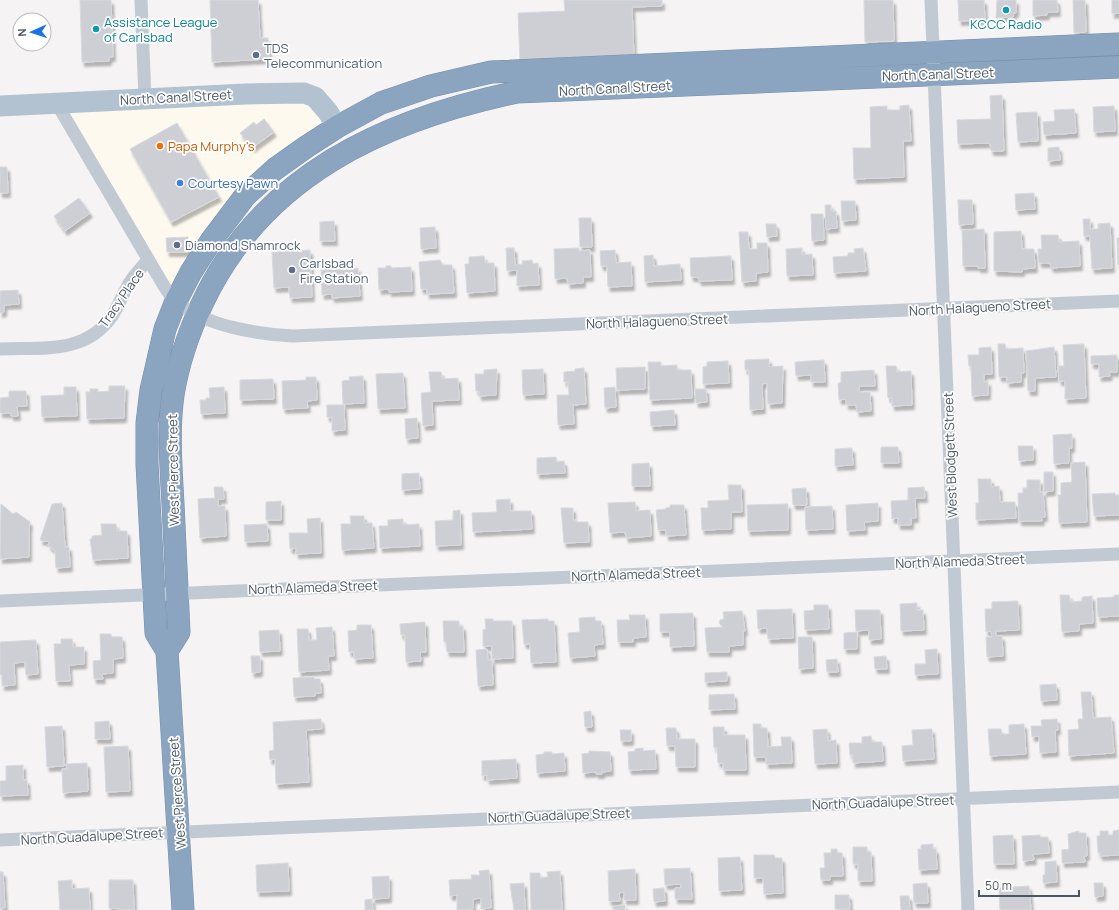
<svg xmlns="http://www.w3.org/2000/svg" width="1119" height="910" viewBox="0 0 1119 910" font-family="Manrope,sans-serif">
<defs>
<filter id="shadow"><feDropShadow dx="2.5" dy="4.5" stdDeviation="1" flood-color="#0004"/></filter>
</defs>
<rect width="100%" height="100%" fill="#f5f3f3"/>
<path fill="#fdf9ef" d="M292,92L337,127L275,169L176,301L57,104Z"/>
<path fill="#cdcfd5" stroke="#d7d9de" filter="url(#shadow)" d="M80,0H111L113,57H109V61L82,62Z
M210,0H258L260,38H268L269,59L212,62Z
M564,0H662V6L632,7L634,56L520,61L518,13L565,11Z
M864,0H893L894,41L865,42Z
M958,0H984L985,20L959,21Z
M997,0H1016V13H1013V17L996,18Z
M1033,0H1057L1058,12H1047V15L1033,16Z
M1073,0H1085L1086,32L1074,33Z
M1112,0H1119V13L1112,14Z
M1002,95L1004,151H991L990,143L958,144L957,120L991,119L990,96Z
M909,105L911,141H903L904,177L854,179L853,148H871L870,107L887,106V110H900V106Z
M1114,106L1115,131L1094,132L1093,107Z
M1074,109L1076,133L1044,135L1043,122L1055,121L1054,110Z
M1037,112L1038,141L1018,142L1016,113Z
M264,119L274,132L252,148L240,133L254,122L256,125Z
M177,123L219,197L171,222L130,149Z
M1059,147L1060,160L1048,161V148Z
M0,167H7L8,193H0Z
M1034,193L1035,209L1016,210L1015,194Z
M79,198L90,213L65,231L54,216Z
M958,200H972L973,224L959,225Z
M841,201H855L856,220L842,221Z
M825,205H831V211H836L837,228L826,229Z
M811,214H823L824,240L812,241Z
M579,218H591L592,247H580Z
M1083,219H1090V229H1098V224L1110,223L1112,268L1092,269L1090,236H1084Z
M334,221L335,241H320V222Z
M766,224H776L777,236L767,237Z
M435,227L436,248L421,249L420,228Z
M984,229L985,268H978V266H963L962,230Z
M1021,231L1022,249H1034L1035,268L1022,269V272L994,271V232Z
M739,232H748L749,249H757V243H767L768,272L756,273V281L742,282Z
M1041,235H1058L1059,242L1079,241L1080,266L1051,268L1050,263H1039L1038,249H1042Z
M188,237V252H167L166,238Z
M1117,238H1119V265H1118Z
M506,248H514L515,265L523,264L522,261L532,260L533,264L538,263L539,285L517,286V270L507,271Z
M579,248V251L590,250L591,277H583V283L568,284L567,278L555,279L554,249Z
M802,248V255L812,254L813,275L787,276L786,249Z
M863,248L866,271L834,273L833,257L848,256V253H855L854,249Z
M310,250L312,297L290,298L289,287L274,288L272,252Z
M615,250L616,263L631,262L632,286L608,287L607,266H601L600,251Z
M653,255L654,266L680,264L681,280L645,282L644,256Z
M484,256L485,263H494L495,291L467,293L465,264H469V257Z
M731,256L732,280L699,281L698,277H691L690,258Z
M440,260L443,265H452L454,293L427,294V289H421L419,262Z
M321,263H331L332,270L358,268L360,296L332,298V294L322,295Z
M386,266H391V268L411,267L412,291L389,292V289L379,290L378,268H386Z
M18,290L19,304L4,305V312L0,313V291Z
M998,344H1005L1006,349L1023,348L1024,373H1021V382L1007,383V377H999Z
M1084,344L1086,398L1065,399V381H1059L1058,366H1064L1063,345Z
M991,347L992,374H984V382L988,381V395L972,396L971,366H969L968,355H979V348Z
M1054,347L1056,377L1035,378V391H1028L1026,351Z
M1117,355V372H1109L1110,376L1099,377V364H1091V356Z
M769,359V367L783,366L782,403L768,404L767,383L762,384L763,409L750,410L749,370H745V360Z
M824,360L825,382H811V375L796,376L795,362Z
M728,361L729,383L703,384V367L707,366V362Z
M648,362H661V366L677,365V370H691L692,398L650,400Z
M886,366H896L897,372L911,371L912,405L892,406V398H888Z
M645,367V389L617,390L616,368Z
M584,368L586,404L573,405L574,424L558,425L557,395H569L568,382H564V372L575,371V369Z
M497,369L496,395L479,396V391H476L475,374H484V370Z
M543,369L544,394L523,395L522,370Z
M874,370L875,386H859V392H870L871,411L857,412L856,405H846V399L839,400L838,383H841V372Z
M429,372H441L442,379L458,378L459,400L432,401L433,425L423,426L421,393L431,392Z
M403,373L405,408L378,409L376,374Z
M363,376L364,403L343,404L342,381L350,380L349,377Z
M306,377H316L317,400L307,401L308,408L283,409L282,381L306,380Z
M273,379L274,399L240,400V380Z
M109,386H125L124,418L87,419L86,392H90V389H98V392L109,391Z
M64,387H76L77,416L42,417L41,396L64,395Z
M224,387L225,413L201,414L200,400H206V398H210L209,388Z
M615,387L616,407L605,408L604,388Z
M695,389H706L707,402L696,403Z
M9,391H26L27,406H17L18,416H11V413H0V398L9,397Z
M327,405H344L345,430L332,431V417H327Z
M674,410L675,425L651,426L650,412Z
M417,418L418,438L406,439L405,419Z
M1072,434V448H1069V463L1054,464L1053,435Z
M1018,446H1033V460L1019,461Z
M881,447H898L899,463H881Z
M852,448L853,465L835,466V449Z
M556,457L557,462L564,461L565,473L537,474V458Z
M1085,462L1087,522L1059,523L1058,495H1061V483L1072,482L1071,463Z
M649,463L650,486H632V464Z
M1044,472H1053V491L1044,492Z
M419,473L420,489L402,490V474Z
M978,479H991V487L999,486L1000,502H1015L1016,518L976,520V503H979Z
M1027,480H1040V492H1043L1045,517H1041L1042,521H1019L1018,493H1023V488H1027Z
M728,485H741L742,512H731V529L702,530L701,508H708V501L729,500Z
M214,487H223L224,499H218V506H225L226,536L200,538L198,499L215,498Z
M924,487L925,498H915L916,518H911V525H898V518L892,519L891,501L908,500V488Z
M806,488L807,505H793L792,489Z
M1115,493V495H1119V515L1094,516L1092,494Z
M510,499V511H531L532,529L473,532L472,513L497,512L496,500Z
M281,501V520H266V502Z
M635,502L636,511L650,510L651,536L626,538L625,532L610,533L608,503Z
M62,503L65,547H69L70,567L56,568L55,551L48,545L50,542L40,540L52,504Z
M878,503V521L864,522L865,530L847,531L846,505Z
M1,504L13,514L16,512L30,522L29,529V557L0,559Z
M788,504V530L748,531L747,505Z
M670,505H684L686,535L666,536V530H658L656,510L666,509V508L670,507Z
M832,506L833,529L806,530L805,507Z
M561,508H573V520H576V522H588L589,542L564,543Z
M460,510L461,545L436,546L435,521L453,520V511Z
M350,516H364V523H372L374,548L342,550L341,524H351Z
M320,518L321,553L296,554V548L290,549L289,533H308L307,519Z
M403,519V525L419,524L420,546L380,548L379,526H388V520Z
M101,524H116L117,531H127L128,558L93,560L90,539H92V536L102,535Z
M267,524L268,541L245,542L244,525Z
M1060,595H1069L1070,602L1082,601V597L1092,596L1093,623L1079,624V631L1062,632Z
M1114,595H1119V616L1098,617L1097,598L1114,597Z
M1018,601L1019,630L996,631V636H1002L1003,656L987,657L986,637H992L991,631L986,632L985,609H992V602Z
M917,603V610H923L924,630L901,631L900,604Z
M814,605H828L829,629L805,630L804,611L814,610Z
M792,609L793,638L768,639L767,628L758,629L757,610Z
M855,610H880L881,639L869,640V630L856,631Z
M742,611L745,631H743V645L729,646V652H707L705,628L723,627L719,623L720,620L724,619L723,612Z
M693,613L694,646L670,647V632H660V614Z
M629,615H645L646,637L633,638V642H618L617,620H630Z
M595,617V621H601L603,644L594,645L595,656L570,658L568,633L580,632L579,618Z
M485,619H493V621H512L513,658L492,659V646H483V630L486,629Z
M548,619V621H554L556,662L531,663L530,644H524L522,620Z
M443,621H459V626H463L464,652H447L446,642H444Z
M425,622L426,652H420L421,661L406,662L405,635H401L400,624Z
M357,625H371L373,658L354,659V652H349L348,631L357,630Z
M332,627L334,656H328L329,670L299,672L297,629H308L309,640H317L316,628Z
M279,630L280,651L260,652L259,631Z
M857,632V649H844V633Z
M100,634H111L112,637H122L123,658L113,659V673L102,674L103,679H94L93,661L101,660Z
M798,637H812L813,668L799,669Z
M61,639H72L73,647H84V664L69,665L70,681H56L54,644H61Z
M36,640L38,674L26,675L25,662L14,663L15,685L2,686V675H0V642Z
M487,649L488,660H492L493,685L478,686L476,650Z
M937,649L938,674L915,675V664H926L925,650Z
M251,656H260V672L252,673Z
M886,656L887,669H875L874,657Z
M837,659L838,672H827L826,660Z
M727,672V681L705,682V673Z
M314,677V679H320L321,693H315V696L294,697L293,678Z
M1056,684L1057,700L1041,701L1040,685Z
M1081,692H1091L1093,718L1111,717L1114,753L1069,756L1068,730L1079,729L1078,719H1083Z
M734,694L735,709L709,710V695Z
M591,711L592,727H585L584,712Z
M321,719L322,729L306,730L309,782L276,784L275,759L270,760L269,751L274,750L273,722Z
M1057,719L1058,730H1055L1056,752L1040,753L1039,736L1032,737L1031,726H1042L1041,720Z
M109,721L110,739H95V722Z
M753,724H761V728H767L768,747L782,746L781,737H791L792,763L766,764V757H754Z
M1024,724L1026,754L990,756L988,729H1001L1002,734H1009V725Z
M62,726L64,766L47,767L45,727Z
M713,727H724V735H745L746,770H723V763H718L717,747L714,748Z
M666,728H676L677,739H695V767H676L675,746H667Z
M827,729L828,741L836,740L837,763L815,764L813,730Z
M932,729L934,759L903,761L902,746L913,745L912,730Z
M620,730H631V741H621Z
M871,736L872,742H882L883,761L853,763V755H850L849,743H862V737Z
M128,746L130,791L106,792L104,747Z
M643,748V751L655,750L656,769L629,770L628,752L635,751V749Z
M589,751L610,752L611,771L602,772V774H596V772L583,773L582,754L589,753Z
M544,752H552V754L564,753L565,771L537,773L536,755L544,754Z
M516,759L517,778L487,780V775L482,776V761Z
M87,763L88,791L63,793L62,769H67L66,764Z
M23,765V780H27L28,795L0,796V781H6V766Z
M1119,830V855L1100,856V852L1098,853L1097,836H1100V831H1108V835H1113V831Z
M1079,831V833H1086L1087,856H1084L1085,862L1062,863V850L1069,849L1068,834Z
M1013,835L1014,864H994L993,836Z
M1040,835V837H1048L1049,853L1033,854L1034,860L1023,861L1022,836Z
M933,844V849H936L937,869L919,870L918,849H921V845Z
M853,847H867V852H871L872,881H858V864H853Z
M831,849H837V853H842L843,876H830V880H821L820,868H825L824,853H831Z
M754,855H774L775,858H782L783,893L764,894L763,878H754Z
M740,857L742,890L719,891L718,858Z
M1056,861L1057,882L1043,883V875H1045V862Z
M288,863L289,891L257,892L256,865Z
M690,868L692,899H675V888H681V884L665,885L664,869Z
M635,869L636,900H624V892L619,893L620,901H609L608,871Z
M489,870L491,908L481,909V898L473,899V909L457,910V895L450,896L449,880L472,879L471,875H480L479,871Z
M560,871L562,910H531L530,873H540V878L548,877L547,872Z
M0,872H3L5,908L0,909Z
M389,876V898L373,899L372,877Z
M72,880V889L89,888L90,910H60L58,881Z
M109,880H133L134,910L109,908Z
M524,883L525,910H514L510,884Z
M927,883L928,903H914L913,884Z
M1094,883H1103V896L1095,897Z
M1029,886L1031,910H1000L999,888Z
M664,888L665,901L654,902L653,889Z
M835,895H849L850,909H835Z
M900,896H909L910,910H901Z
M372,899L373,910H365V900Z
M625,905V910H613V906Z"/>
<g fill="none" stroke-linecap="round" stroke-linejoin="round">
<defs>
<path id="highway" d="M167,651L179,632C177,589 175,547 173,504C171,468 168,431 173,395C178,364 189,332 202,304C262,175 384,120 517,92L1119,67
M183,910L167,651L156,633L147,464V423L151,390L165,329L176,301L191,272L211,241L245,196L275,169L306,147L337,127L381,103L431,86L491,72L1119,44"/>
</defs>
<use href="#highway" stroke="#7690ad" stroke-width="23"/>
<path stroke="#c1cad2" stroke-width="13" d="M141,0L145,98
M931,0L968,910
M57,104L161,281C165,288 170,296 176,301C204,326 257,334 293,336L1119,301
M0,349C41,347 85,355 112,316C120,304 124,290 132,279C137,272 143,266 148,260
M0,601L1119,554
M0,840L1119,792"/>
<path stroke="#b3c2d1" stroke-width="21" d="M0,106L246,94L304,93L315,97L328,112L337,127"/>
<use href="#highway" stroke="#8ba5c1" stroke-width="22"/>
</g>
<g fill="#0f9aa8" stroke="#fff" stroke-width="1.5">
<circle cx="1006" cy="10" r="4"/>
<circle cx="96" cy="29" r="4"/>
</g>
<g fill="#5c6f8a" stroke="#fff" stroke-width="1.5">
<circle cx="256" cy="55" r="4"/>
<circle cx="177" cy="245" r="4"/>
<circle cx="292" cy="270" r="4"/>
</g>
<circle fill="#e8710a" stroke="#fff" stroke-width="1.5" cx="160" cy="146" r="4"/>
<circle fill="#3f7fe0" stroke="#fff" stroke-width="1.5" cx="180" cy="183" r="4"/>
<g text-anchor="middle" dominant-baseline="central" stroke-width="3.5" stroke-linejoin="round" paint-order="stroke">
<g font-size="13" fill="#0d838f" stroke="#fff" text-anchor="start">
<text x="104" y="22">Assistance League<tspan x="104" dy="15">of Carlsbad</tspan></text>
<text x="1006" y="24" text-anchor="middle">KCCC Radio</text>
</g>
<g font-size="13" fill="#4e5e75" stroke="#fff" text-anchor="start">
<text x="264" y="48">TDS<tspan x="264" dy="15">Telecommunication</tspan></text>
<text x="185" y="245">Diamond Shamrock</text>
<text x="300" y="263">Carlsbad<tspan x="300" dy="15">Fire Station</tspan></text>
</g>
<g font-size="13" fill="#4a5661" stroke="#fff">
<text transform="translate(938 74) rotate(-2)">North Canal Street</text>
<text transform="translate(615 88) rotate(-3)">North Canal Street</text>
<text transform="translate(176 97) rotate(-3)">North Canal Street</text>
<text transform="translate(121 298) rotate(-55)">Tracy Place</text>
<text transform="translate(980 307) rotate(-3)">North Halagueno Street</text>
<text transform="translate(657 321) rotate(-2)">North Halagueno Street</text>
<text transform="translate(950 455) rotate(-92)">West Blodgett Street</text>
<text transform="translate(173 470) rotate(-91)">West Pierce Street</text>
<text transform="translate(960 561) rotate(-2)">North Alameda Street</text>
<text transform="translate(636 574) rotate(-2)">North Alameda Street</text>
<text transform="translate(313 587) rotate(-2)">North Alameda Street</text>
<text transform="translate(177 793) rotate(-94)">West Pierce Street</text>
<text transform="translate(883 802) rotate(-2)">North Guadalupe Street</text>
<text transform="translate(559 815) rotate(-2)">North Guadalupe Street</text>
<text transform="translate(92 836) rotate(-3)">North Guadalupe Street</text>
</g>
<g font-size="13" fill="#c56008" stroke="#fff" text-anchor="start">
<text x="168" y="146">Papa Murphy's</text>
</g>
<g font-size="13" fill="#366cbe" stroke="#fff" text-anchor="start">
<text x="188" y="183">Courtesy Pawn</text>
</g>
</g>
<g transform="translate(32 32) rotate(267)"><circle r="19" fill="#ffffff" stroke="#b7bbc0"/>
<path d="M0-3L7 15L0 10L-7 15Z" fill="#1a73e8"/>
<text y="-6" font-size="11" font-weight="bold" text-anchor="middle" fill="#4a5661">N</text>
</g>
<path d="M979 890v6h100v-6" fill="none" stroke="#4a5661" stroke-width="2"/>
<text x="985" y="890" font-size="12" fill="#4a5661" stroke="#ffffff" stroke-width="3" paint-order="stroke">50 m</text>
</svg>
